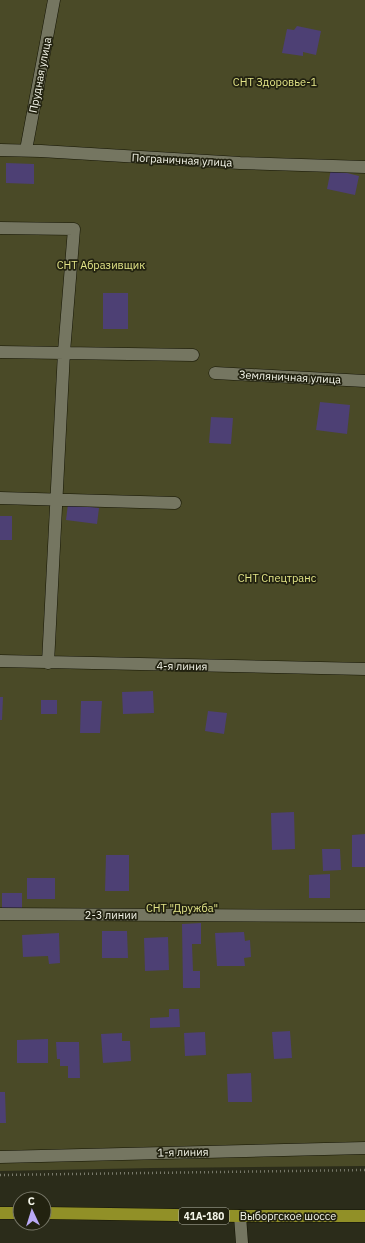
<svg xmlns="http://www.w3.org/2000/svg" width="365" height="1243" viewBox="0 0 365 1243" font-family="'IBM Plex Sans',sans-serif">
<rect width="100%" height="100%" fill="#2b2c1a"/>
<path fill="#4a4a27" d="M0,0H365V1166L152,1168L0,1171Z"/>
<path fill="#4d4074" d="M297,26L321,31L316,55L303,52V56L282,53L287,29L294,30Z
M6,163L34,164V184L6,183Z
M331,169L359,176L355,195L327,189Z
M103,293H128V329H103Z
M320,402L350,405L347,434L316,430Z
M211,417L233,418L231,444L209,443Z
M68,504L99,508L97,524L66,520Z
M0,516H12V540H0Z
M153,691L154,713L123,714L122,692Z
M0,697H3L2,720H0Z
M41,700H57V714H41Z
M81,701H102L100,733H80Z
M208,711L227,713L224,734L205,731Z
M294,812L295,849L272,850L271,813Z
M365,834V867H352V835Z
M322,849H340L341,870L323,871Z
M106,855H129V891H105Z
M330,874V898H309V875Z
M27,878H55V899H27Z
M2,893H22V909H2Z
M201,923V944H192L193,971H200V988H183L182,924Z
M102,931H127L128,958H102Z
M244,932L245,941L250,940L251,957L244,958L245,966H217L215,933Z
M59,933L60,963L49,964L48,956L23,957L22,935Z
M168,937L169,970L145,971L144,938Z
M169,1009H179L180,1027L150,1028V1018L169,1017Z
M290,1031L292,1058L274,1059L272,1032Z
M205,1032L206,1055L185,1056L184,1033Z
M122,1033V1041H130L131,1061L103,1063L101,1034Z
M48,1039V1063H17V1040Z
M56,1042H79L80,1078H68V1066H60V1059H57Z
M251,1073L252,1102H228L227,1074Z
M0,1092H5L6,1123H0Z"/>
<g fill="none" stroke-linecap="round" stroke-linejoin="round">
<defs>
<path id="minor" d="M0,150L41,151L240,163L365,167
M26,150L54,0
M0,228L74,229L64,352L48,663
M0,352L193,355
M215,373L365,381
M0,498L175,503
M0,661L365,669
M0,914L365,916
M0,1157L365,1148
M240,1216L242,1243"/>
<path id="primary" d="M0,1213H20
M44,1213L240,1216H365"/>
</defs>
<use href="#minor" stroke="#141404" stroke-width="13"/>
<use href="#primary" stroke="#141404" stroke-width="13"/>
<path stroke="#797a6b" stroke-width="2.5" stroke-dasharray="1 3" stroke-linecap="butt" d="M0,1175L365,1170"/>
<use href="#minor" stroke="#757661" stroke-width="12"/>
<use href="#primary" stroke="#919027" stroke-width="12"/>
</g>
<g text-anchor="middle" dominant-baseline="central" stroke-width="3.5" stroke-linejoin="round" paint-order="stroke">
<rect fill="#222210" stroke="#b5b6a8" stroke-width="1" x="179" y="1208" width="50" height="16" rx="3"/>
<g font-size="10" font-weight="bold" fill="#f4f5e9">
<text x="204" y="1216">41А-180</text>
</g>
<g font-size="11" fill="#f4f5e9" stroke="#222210">
<text transform="translate(40 75) rotate(-79)">Прудная улица</text>
<text transform="translate(182 160) rotate(3)">Пограничная улица</text>
<text transform="translate(290 377) rotate(3)">Земляничная улица</text>
<text transform="translate(182 666) rotate(1)">4-я линия</text>
<text x="111" y="915">2-3 линии</text>
<text transform="translate(183 1152) rotate(-1)">1-я линия</text>
<text x="288" y="1216">Выборгское шоссе</text>
</g>
<g font-size="11" fill="#e3e588" stroke="#222210">
<text x="275" y="82">СНТ Здоровье-1</text>
<text x="101" y="265">СНТ Абразивщик</text>
<text x="277" y="578">СНТ Спецтранс</text>
<text x="182" y="908">СНТ "Дружба"</text>
</g>
</g>
<g transform="translate(32 1211) rotate(356)"><circle r="19" fill="#222210" stroke="#767667"/>
<path d="M0-3L7 15L0 10L-7 15Z" fill="#baaaf6"/>
<text y="-6" font-size="11" font-weight="bold" text-anchor="middle" fill="#f4f5e9">С</text>
</g>
</svg>
